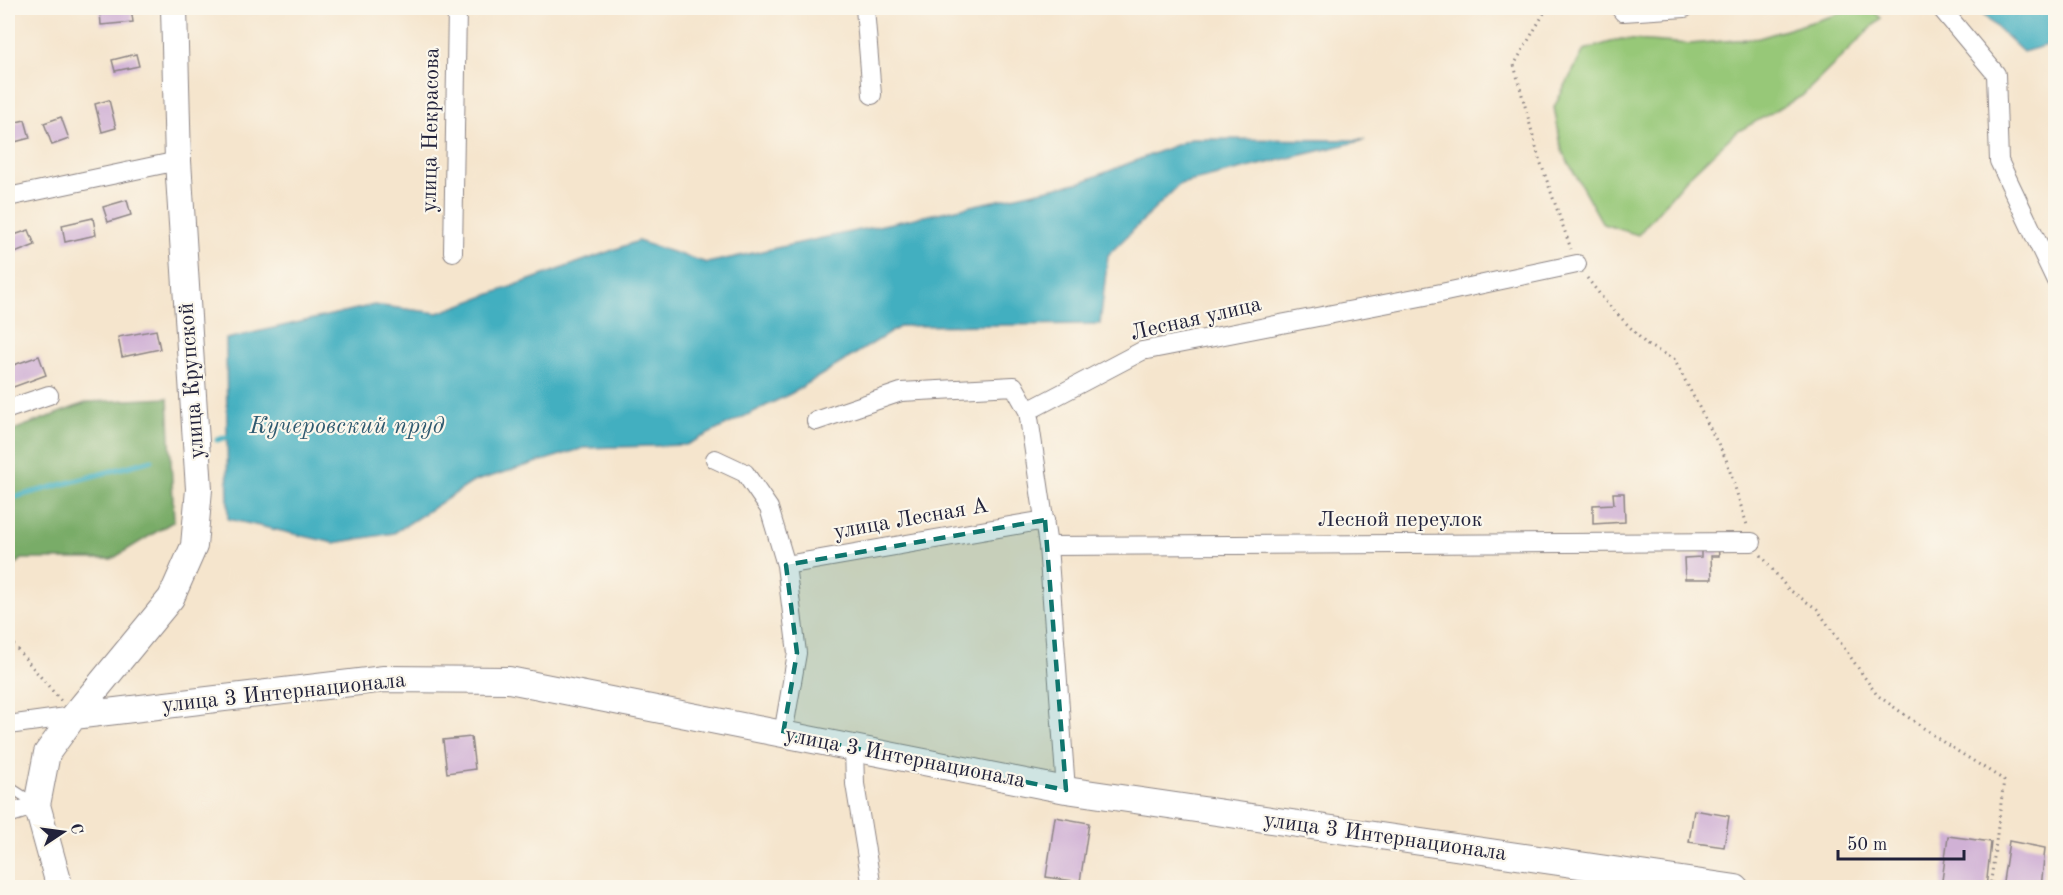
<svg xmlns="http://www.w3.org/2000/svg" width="2063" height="895" viewBox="0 0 2063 895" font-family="'Old Standard TT',serif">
<rect width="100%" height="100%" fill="#fbf7ec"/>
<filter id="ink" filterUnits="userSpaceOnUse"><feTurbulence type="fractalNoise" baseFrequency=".0167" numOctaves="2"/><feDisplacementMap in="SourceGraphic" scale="12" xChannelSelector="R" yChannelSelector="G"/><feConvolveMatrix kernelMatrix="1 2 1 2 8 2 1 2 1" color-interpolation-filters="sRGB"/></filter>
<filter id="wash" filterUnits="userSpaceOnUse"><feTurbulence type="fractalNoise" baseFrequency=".008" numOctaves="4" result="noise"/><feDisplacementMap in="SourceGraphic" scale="24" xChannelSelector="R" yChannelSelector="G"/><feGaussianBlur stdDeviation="1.35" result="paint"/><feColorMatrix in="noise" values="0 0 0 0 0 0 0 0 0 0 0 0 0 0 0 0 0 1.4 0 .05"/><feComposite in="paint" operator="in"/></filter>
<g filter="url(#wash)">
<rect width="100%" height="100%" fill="#f5e5cd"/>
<path fill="#97c878" stroke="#5c755a" stroke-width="1.5" d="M1858,8H1870L1881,18L1802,96L1735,133L1686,179L1638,235L1603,224L1562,151L1554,107L1584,50L1621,39L1690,44L1759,38Z"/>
<path fill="#79ac68" stroke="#4e6752" stroke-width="1.5" d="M168,398L174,521L112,559H22L8,572V432L88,402Z"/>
<path fill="#42afc0" stroke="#32687e" stroke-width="1.5" d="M1976,8H2055V43L2023,52Z
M1191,139L1365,140L1180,184L1108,255L1100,324L901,326L792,393L686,445L584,448L473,482L394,533L334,543L228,519L226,339L374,305L438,313L638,241L707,263L1081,182Z"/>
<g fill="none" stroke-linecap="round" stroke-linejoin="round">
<path stroke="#42afc0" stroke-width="5" d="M217,440L227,437
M8,499L152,460"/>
</g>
<g id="blocks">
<path fill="#d0b1d5" d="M131,8L133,22L101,25L100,11Z
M136,54L139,66L115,71L112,60Z
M109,100L116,128L102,132L95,104Z
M61,117L69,139L52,145L44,123Z
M25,120L30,138L11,143L8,124Z
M127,200L131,215L108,222L103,207Z
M93,218L96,235L65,242L62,225Z
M29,230L35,245L10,255L8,237Z
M156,330L160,349L122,357L118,337Z
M39,356L46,375L8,389V367Z
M1613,493H1624L1625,522L1593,524V505L1614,504Z
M1701,546H1718L1719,556H1711L1712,579H1685L1684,558L1701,557Z
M471,737L475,769L447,773L443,740Z
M1694,810L1729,816L1724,847L1689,842Z
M1055,817L1089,823L1080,882L1046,877Z
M1948,836L1991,842L1986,888H1941Z
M2009,841L2045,848L2041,888H2002Z"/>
</g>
</g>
<g filter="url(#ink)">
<use href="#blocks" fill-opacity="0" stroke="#8c8484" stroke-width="1.5"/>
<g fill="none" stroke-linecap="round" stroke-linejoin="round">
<defs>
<path id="lane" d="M8,786L36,804"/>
<path id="street" d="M865,8L872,95
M1620,8L1623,12L1685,8
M1941,8L1996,74L1999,161L2056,281
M8,197L178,161
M453,252L457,8
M8,409L49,395
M1028,411L1048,546L1066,790
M816,421L901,392L1014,386L1028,411L1142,351L1441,293L1577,264
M715,459L745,473L769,508L786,565L797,653L783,734
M1048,546L1752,542
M786,565L1045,520
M8,725L74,716
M854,748L855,784L872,888
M8,814L37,805"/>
<path id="secondary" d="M74,716L384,679L509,680L1066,790L1736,888
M60,888L37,805L47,753L74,716L171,598L194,546L199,489L178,161L174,8"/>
</defs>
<use href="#lane" stroke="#8c8484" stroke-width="11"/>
<use href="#street" stroke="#8c8484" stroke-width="20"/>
<use href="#secondary" stroke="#8c8484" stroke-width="28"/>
<path stroke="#8c8484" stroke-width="3" stroke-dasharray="1.5 4.5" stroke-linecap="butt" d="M1547,8L1514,65L1539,158L1571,249
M1587,278L1606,302L1647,345L1674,359L1726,459L1747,525
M1761,555L1788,589L1817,609L1877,695L1946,744L2004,780L1990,888
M8,644L12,643L61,701"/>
<use href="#lane" stroke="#fff" stroke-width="9"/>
<use href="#street" stroke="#fff" stroke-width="18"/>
<use href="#secondary" stroke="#fff" stroke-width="26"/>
</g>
</g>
<path fill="#0f766e" fill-opacity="0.2" stroke="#0f766e" stroke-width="4.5" stroke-dasharray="12 8" stroke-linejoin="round" d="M1045,520L1066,790L783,734L797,653L786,565Z"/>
<g text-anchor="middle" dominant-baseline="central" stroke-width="4.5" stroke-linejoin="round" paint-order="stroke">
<g font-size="22" fill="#22223b" stroke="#fbf7ec">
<text transform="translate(431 130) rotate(-89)">улица Некрасова</text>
<text transform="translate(1196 319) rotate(-13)">Лесная улица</text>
<text transform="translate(192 381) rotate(-94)">улица Крупской</text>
<text transform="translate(911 519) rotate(-10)">улица Лесная А</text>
<text x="1400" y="520">Лесной переулок</text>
<text transform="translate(284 693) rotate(-6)">улица 3 Интернационала</text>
<text transform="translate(905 758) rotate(11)">улица 3 Интернационала</text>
<text transform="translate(1385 837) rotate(8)">улица 3 Интернационала</text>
</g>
<g font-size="24" font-style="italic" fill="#2f5a70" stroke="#fbf7ec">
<text x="347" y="427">Кучеровский пруд</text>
</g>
</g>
<rect width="2063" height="895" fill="none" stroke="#fbf7ec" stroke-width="30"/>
<g transform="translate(63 832) rotate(77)" stroke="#fbf7ec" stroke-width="4.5" paint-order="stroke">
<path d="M0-4.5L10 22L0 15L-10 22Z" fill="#22223b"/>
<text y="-9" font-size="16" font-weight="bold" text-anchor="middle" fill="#22223b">С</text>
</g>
<path d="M1838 850v9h126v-9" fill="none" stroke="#22223b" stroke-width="3"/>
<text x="1847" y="850" font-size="18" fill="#22223b" stroke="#fbf7ec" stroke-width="4.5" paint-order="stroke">50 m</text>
</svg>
